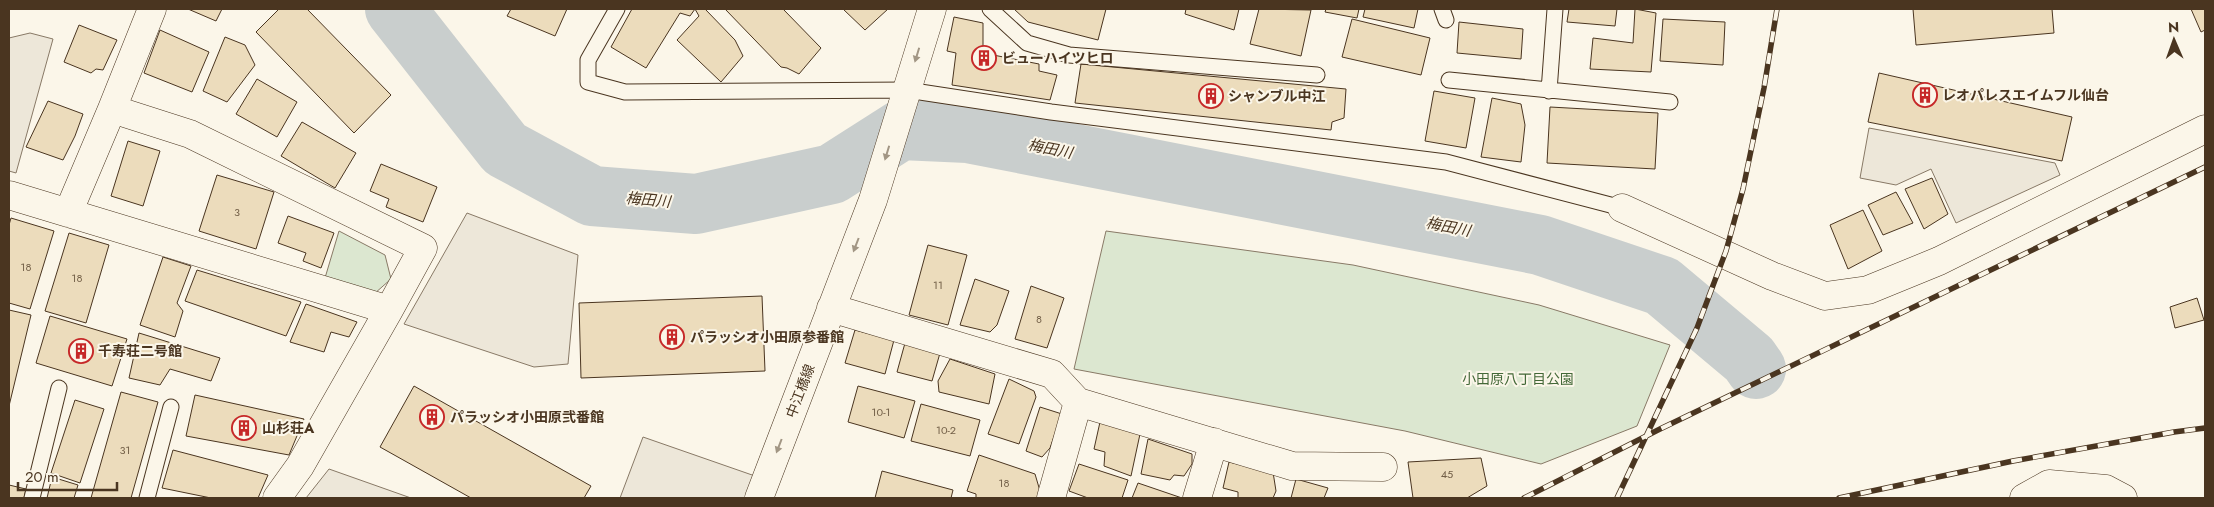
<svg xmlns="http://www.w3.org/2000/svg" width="2214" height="507" viewBox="0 0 2214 507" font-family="Jost,'Noto Sans JP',sans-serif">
<rect width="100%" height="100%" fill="#fbf6e9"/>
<path fill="#dce7d0" stroke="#887966" d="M339,231L385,255L391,279L374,294L325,278Z
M1106,231L1353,265L1539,305L1670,345L1637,426L1541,464L1405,431L1074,369Z"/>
<path fill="#ede7d9" stroke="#887966" d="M30,33L53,39L16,173L9,171V38Z
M1869,128L2055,163L2060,175L1956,223L1931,169L1896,185L1860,178Z
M467,213L578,255L568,364L534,367L404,324Z
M643,437L755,476L746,498H620Z
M329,469L411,498H306Z"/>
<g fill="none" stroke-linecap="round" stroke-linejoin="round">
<path stroke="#c9cecd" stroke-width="60" d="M395,9L505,149L592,196L696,204L832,174L901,130L968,133L1540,245L1662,286L1749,359L1756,369"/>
</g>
<path fill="#ecdcbc" stroke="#4a3520" d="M188,9H222L216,21Z
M279,9H307L391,95L354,133L256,32Z
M511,9H567L555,36L507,16Z
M632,9H695L690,16L680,13L646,68L611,47Z
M695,9H705L735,40L743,56L721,82L677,40L699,16Z
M725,9H783L821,48L799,74L787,68L781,67Z
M843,9H888L865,30Z
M1014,9H1106L1098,40L1028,22Z
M1186,9H1239L1234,30L1185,14Z
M1259,9L1311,10L1301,56L1250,44Z
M1326,9H1359L1357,18L1325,12Z
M1365,9H1418L1414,28L1363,17Z
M1569,9H1617L1615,26L1567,22Z
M1635,9L1656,13L1651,72L1590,69L1593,38L1633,43Z
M1913,9H2052L2054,33L1916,45Z
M2191,9H2205V30L2201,32Z
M954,17L983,23V53L1039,64V71L1057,75L1050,100L952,85L956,53L947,51Z
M1352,19L1430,38L1421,75L1342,57Z
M1663,19L1725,22L1723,65L1660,61Z
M1459,22L1523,29L1521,59L1457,53Z
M79,25L117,40L103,70L96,69L91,73L64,62Z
M160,30L209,52L192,92L144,73Z
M225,37L245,45L255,65L227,102L203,91Z
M1081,64L1346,89L1344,118L1332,122L1331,130L1075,103Z
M1879,73L2072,117L2062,161L1868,122Z
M257,79L297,102L277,137L236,114Z
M1434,91L1475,98L1466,148L1425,141Z
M1492,98L1521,104L1525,125L1521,162L1481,157Z
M48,101L83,114L75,136L63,160L26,147Z
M1550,107L1658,113L1655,169L1547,163Z
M302,122L356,153L335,188L281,156Z
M128,141L160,151L143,206L111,196Z
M381,164L437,187L423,222L386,207L389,199L370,191Z
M217,175L274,192L256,249L199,231Z
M1932,178L1948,214L1924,229L1905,189Z
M1896,192L1913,223L1883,235L1868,205Z
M1863,210L1882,251L1848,269L1830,225Z
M288,216L334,233L321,268L303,261L306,253L278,243Z
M11,218L54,231L30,309L9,303V225Z
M69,233L109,245L86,323L45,311Z
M928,245L967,255L948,325L909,315Z
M163,257L191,266L177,303L183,311L175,337L140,325Z
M197,270L301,302L286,336L185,301Z
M975,279L1009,291L997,325L990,332L960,325Z
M1031,286L1064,298L1047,348L1015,339Z
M762,296L765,371L581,378L579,303Z
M2197,298L2204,320L2175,328L2170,307Z
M306,304L357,322L349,337L331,332L324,352L290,342Z
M9,310L31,315L9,406Z
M50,316L127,339L112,386L36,363Z
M855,330L894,340L885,374L845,363Z
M139,333L220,358L211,381L170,369L160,385L129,378Z
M905,343L940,353L932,381L897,372Z
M950,359L995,374L989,404L939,392L938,381Z
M1009,379L1034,391L1036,397L1019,444L988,434Z
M414,386L591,486L584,498H471L380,447Z
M858,386L915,401L904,438L848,422Z
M121,392L158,402L131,498H91Z
M195,395L304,419L289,455L186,436Z
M75,400L104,409L80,483L51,473Z
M921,404L980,420L970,456L911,441Z
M1040,407L1062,414L1050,448L1042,457L1026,451Z
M1100,422L1140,434L1131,476L1104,466L1105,452L1094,449Z
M1148,439L1192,454V464L1184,476L1174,475L1170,480L1141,474Z
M173,450L268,475L258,498H211L162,488Z
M979,455L1035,474L1040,491L1038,498H976V494L967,491Z
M1481,458L1487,486L1467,498H1413L1408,462Z
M1229,462L1273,472L1276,491L1273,498H1238V492L1223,488Z
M1079,464L1128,480L1122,498H1088L1069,491Z
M882,471L953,490L951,498H875Z
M52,477L78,485L74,498H47Z
M1296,479L1328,488L1324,498H1291Z
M1138,483L1182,498H1132Z
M9,485L26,489L24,498H9Z"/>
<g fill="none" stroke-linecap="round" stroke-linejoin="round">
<defs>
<path id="service" d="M617,9L588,60V82L625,92L907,90L1051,112L1446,162L1622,208
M990,9L1027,43L1069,55L1317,75
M1442,9L1446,20
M1449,80L1670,102
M1549,91L1555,9
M32,498L59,388
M147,498L171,407"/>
<path id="minor" d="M112,109L190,134L423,248L389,310
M9,195L389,310L300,466L277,498
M1622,208L1772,276L1825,296L1868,290L1939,261L2205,129
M68,213L112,109L152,9
M831,308L1052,374L1078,402L1292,466L1383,467
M759,498L873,200L932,9
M1051,498L1078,402
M1197,498L1214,442
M2024,498L2049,484L2106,489L2123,498"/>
</defs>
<use href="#service" stroke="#4a3520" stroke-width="17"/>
<use href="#minor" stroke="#4a3520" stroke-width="29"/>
<use href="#service" stroke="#fbf6e9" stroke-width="15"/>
<use href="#minor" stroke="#fbf6e9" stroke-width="28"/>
<defs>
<path id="rail" d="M1524,498L1660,429L2205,167
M1617,498L1697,328L1726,251L1743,189L1764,88L1777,9
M1839,498L2013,461L2174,432L2205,428"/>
</defs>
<use href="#rail" stroke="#4a3520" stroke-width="5.5"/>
<use href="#rail" stroke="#fbf6e9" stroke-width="4" stroke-dasharray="11" stroke-linecap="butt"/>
</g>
<defs><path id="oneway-solid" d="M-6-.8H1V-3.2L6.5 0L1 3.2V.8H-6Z" transform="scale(1.25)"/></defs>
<g fill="#a29684">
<use href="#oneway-solid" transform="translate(917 55) rotate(107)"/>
<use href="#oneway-solid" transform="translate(887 153) rotate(107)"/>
<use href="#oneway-solid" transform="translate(856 245) rotate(111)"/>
<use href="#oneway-solid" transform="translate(779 446) rotate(111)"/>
</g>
<defs>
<symbol id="building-ring" viewBox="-11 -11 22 22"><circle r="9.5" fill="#fbf6e9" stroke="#c62828" stroke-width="1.5"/><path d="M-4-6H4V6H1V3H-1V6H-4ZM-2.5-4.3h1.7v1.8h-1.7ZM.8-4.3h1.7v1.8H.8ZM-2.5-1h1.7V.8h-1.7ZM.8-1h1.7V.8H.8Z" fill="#c62828"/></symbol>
</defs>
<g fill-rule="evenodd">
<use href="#building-ring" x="970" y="44" width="28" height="28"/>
<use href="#building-ring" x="1911" y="81" width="28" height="28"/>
<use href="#building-ring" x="1197" y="82" width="28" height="28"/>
<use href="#building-ring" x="658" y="323" width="28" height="28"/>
<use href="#building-ring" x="67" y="337" width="28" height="28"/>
<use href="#building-ring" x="418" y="403" width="28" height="28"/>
<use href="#building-ring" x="230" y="414" width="28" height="28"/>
</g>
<g text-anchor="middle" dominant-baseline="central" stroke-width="4" stroke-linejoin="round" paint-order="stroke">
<g font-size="11" fill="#725f47">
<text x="237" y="212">3</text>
<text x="26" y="267">18</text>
<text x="77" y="278">18</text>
<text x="938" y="285">11</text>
<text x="1039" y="319">8</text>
<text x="881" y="412">10-1</text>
<text x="946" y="430">10-2</text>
<text x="125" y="450">31</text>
<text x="1447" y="474">45</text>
<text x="1004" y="483">18</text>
</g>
<g font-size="14" font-weight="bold" fill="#4a3520" stroke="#fbf6e9" text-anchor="start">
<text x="1002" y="58">ビューハイツヒロ</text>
<text x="1942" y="95">レオパレスエイムフル仙台</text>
<text x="1228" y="96">シャンブル中江</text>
<text x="690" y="337">パラッシオ小田原参番館</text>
<text x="98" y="351">千寿荘二号館</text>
<text x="450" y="417">パラッシオ小田原弐番館</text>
<text x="262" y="428">山杉荘A</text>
</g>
<g font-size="14" fill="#436837" stroke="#fbf6e9">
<text x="1518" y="379">小田原八丁目公園</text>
</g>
<g font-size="14" fill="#4a3520" stroke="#fbf6e9">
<text transform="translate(800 391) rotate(-69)">中江橋線</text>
</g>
<g font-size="15" font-style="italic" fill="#4a3520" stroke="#fbf6e9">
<text transform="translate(1050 149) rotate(11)">梅田川</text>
<text transform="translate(648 200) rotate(5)">梅田川</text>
<text transform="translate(1448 227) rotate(11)">梅田川</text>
</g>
</g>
<rect width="2214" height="507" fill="none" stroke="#4a3520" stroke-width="20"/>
<g transform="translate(2174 40) rotate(358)" stroke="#fbf6e9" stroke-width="4" paint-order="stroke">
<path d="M0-4L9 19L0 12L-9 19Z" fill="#4a3520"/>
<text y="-8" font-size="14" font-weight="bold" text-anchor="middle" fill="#4a3520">N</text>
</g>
<path d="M18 482v8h99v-8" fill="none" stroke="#4a3520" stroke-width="2.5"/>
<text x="25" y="482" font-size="15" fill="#4a3520" stroke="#fbf6e9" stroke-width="4" paint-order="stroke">20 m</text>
</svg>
